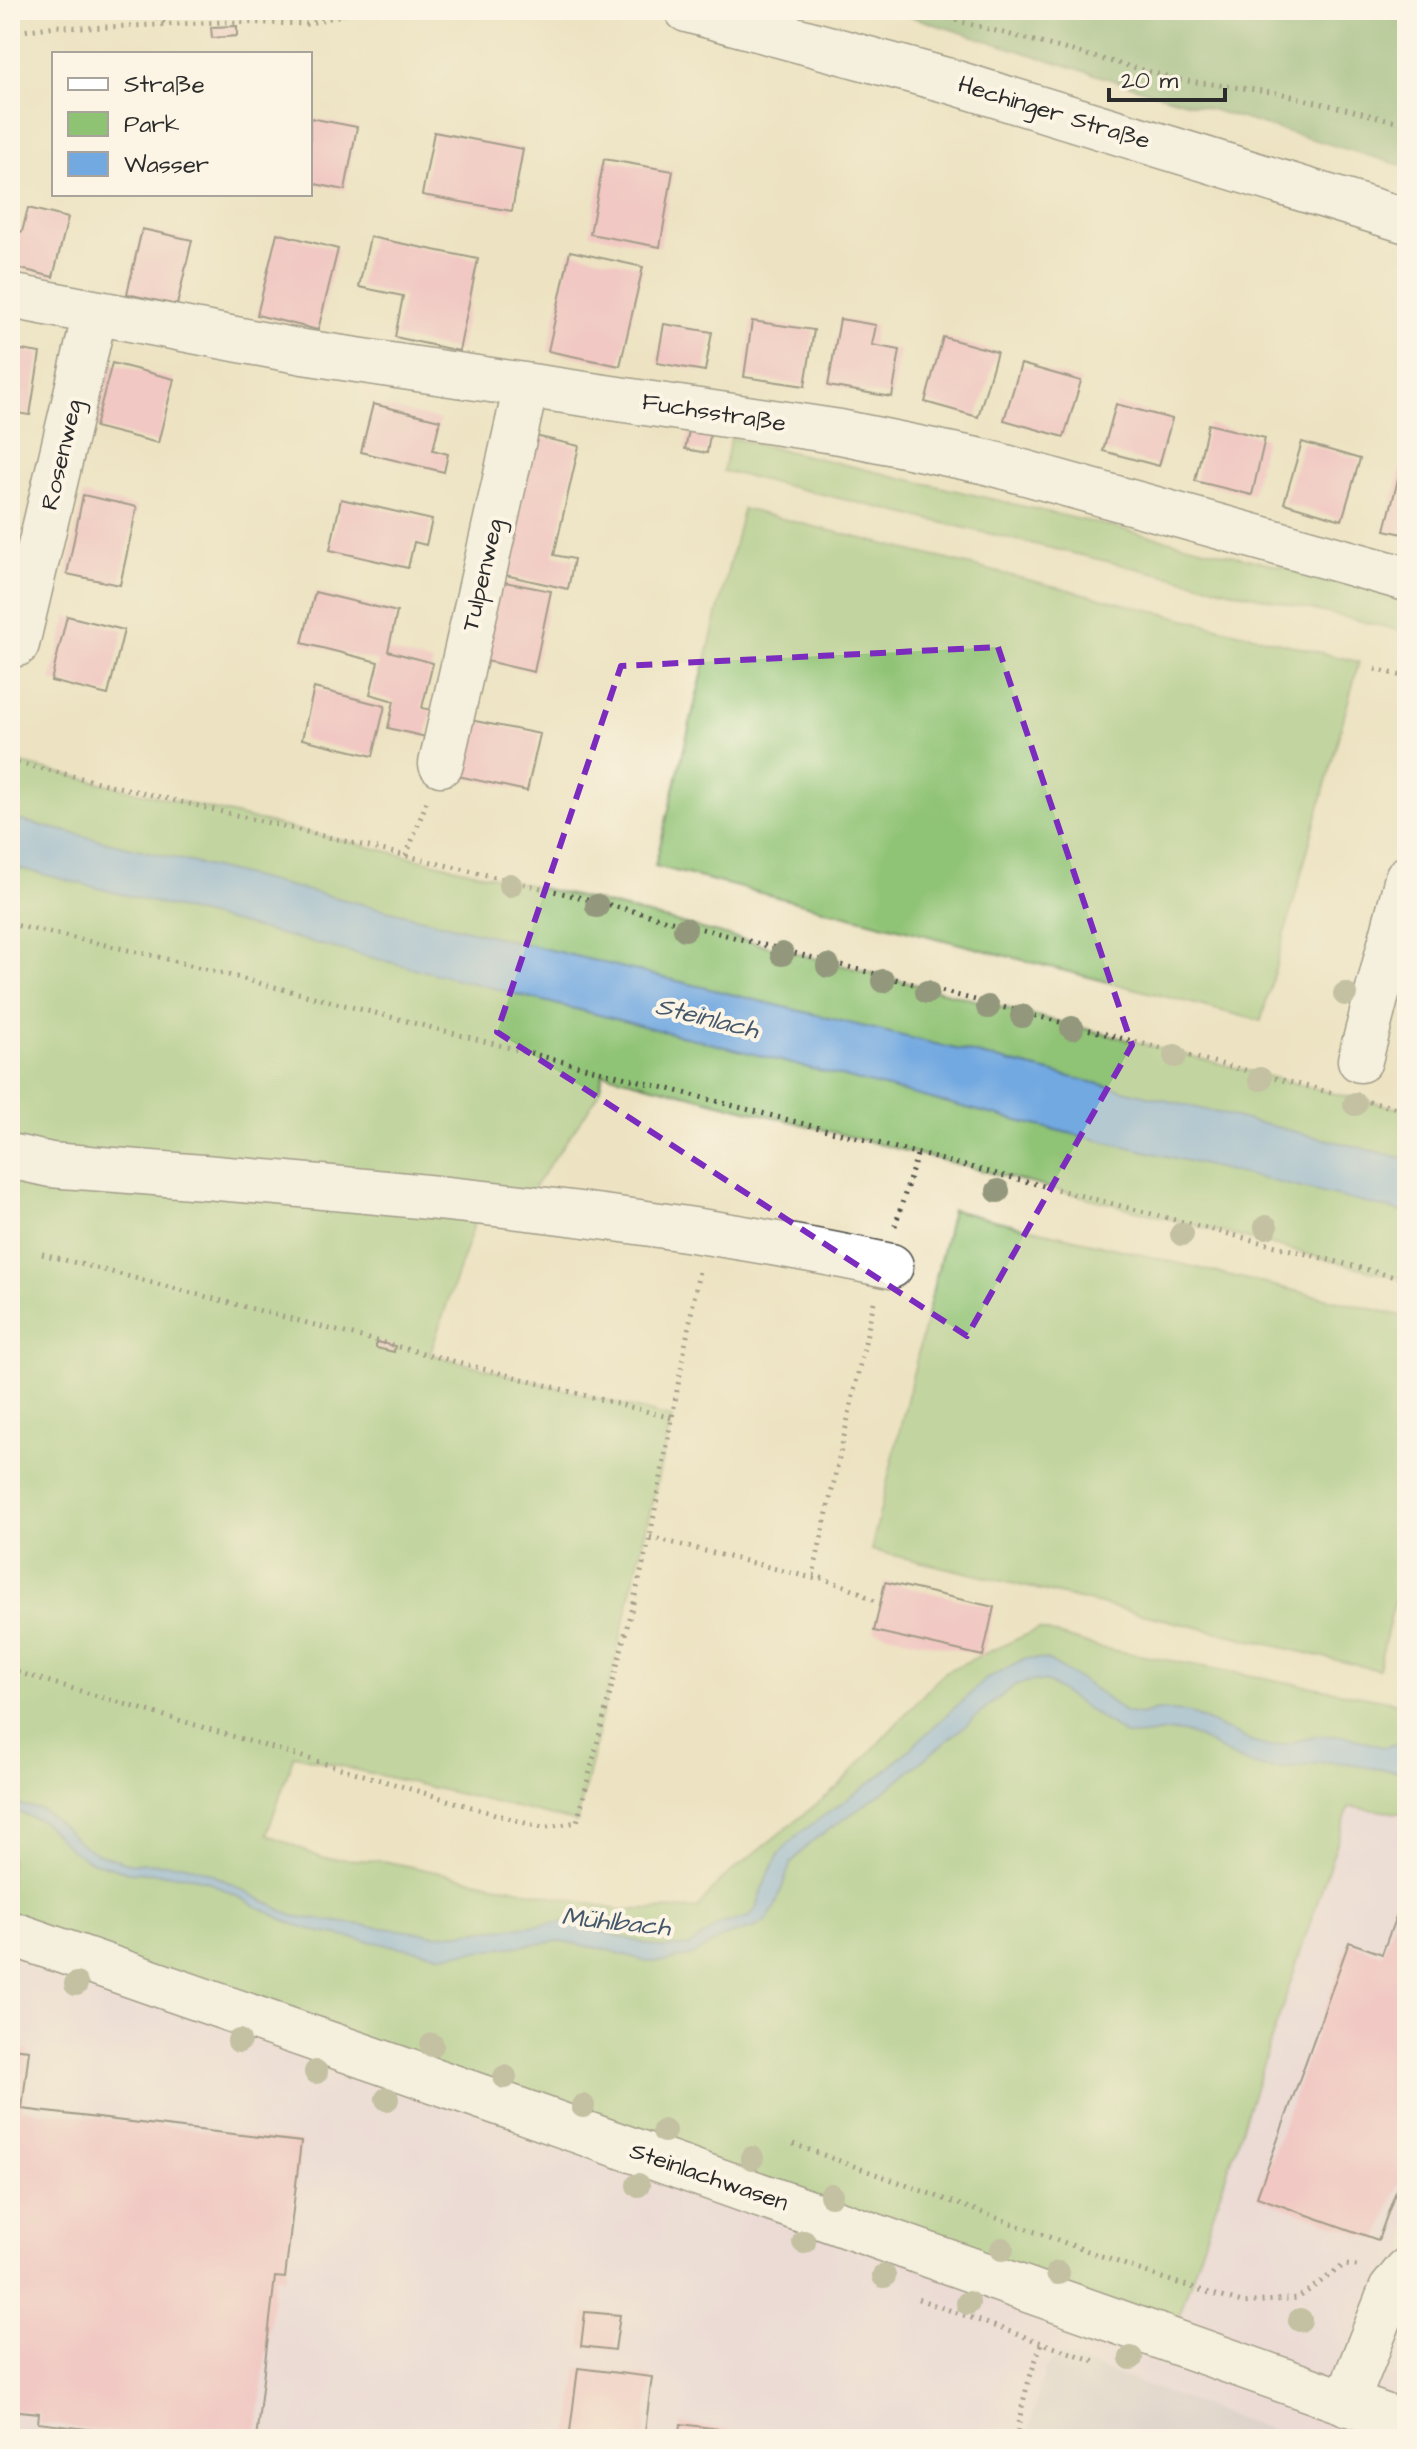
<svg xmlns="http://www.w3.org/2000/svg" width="1417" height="2449" viewBox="0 0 1417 2449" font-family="'Architects Daughter',sans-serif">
<rect width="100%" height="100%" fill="#fcf5e5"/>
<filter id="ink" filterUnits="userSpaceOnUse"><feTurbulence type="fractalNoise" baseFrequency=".0125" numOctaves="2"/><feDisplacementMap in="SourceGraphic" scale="16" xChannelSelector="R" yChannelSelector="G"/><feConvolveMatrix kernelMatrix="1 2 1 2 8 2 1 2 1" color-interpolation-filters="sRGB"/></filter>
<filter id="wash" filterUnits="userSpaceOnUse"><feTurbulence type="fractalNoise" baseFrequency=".006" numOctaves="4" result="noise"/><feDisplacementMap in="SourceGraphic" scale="32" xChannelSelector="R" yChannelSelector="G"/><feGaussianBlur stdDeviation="1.8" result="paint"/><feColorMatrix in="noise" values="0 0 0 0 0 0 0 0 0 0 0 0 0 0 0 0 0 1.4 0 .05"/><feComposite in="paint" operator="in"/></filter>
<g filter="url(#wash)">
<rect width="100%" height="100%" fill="#ede3c3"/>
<path fill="#ead1ec" d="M1349,1807L1407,1814V2439H10V1933L1171,2340Z"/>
<path fill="#cabfd6" d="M1059,2356L1072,2359L1297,2439H1027L1045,2367Z"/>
<path fill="#8fc374" stroke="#5d7750" stroke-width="2" d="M731,438L1407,596V632L723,471Z
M743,509L1359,662L1261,1021L655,866Z
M10,761L591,900L1336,1094L1407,1110V1280L603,1073L599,1094L520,1207L481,1204L430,1354L672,1418L577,1822L294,1755L267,1834L322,1858L384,1861L619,1910L697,1909L721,1880L838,1787L944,1672L1039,1629L1101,1648L1407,1704V1814L1349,1807L1171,2340L10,1933Z
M952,1210L1407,1317V1549L1378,1670L871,1550Z"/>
<path fill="#73a966" stroke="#4f6a48" stroke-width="2" d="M889,10H1407V167L1151,92Z"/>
<path fill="#72a9e1" stroke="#4e6a86" stroke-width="2" d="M10,818L1407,1159V1213L1022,1122L10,866Z
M1025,1658L1047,1660L1092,1687L1124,1712L1141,1715L1156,1710L1187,1712L1258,1744L1272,1747L1318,1736H1346L1382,1747L1407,1742V1771C1378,1772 1360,1763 1334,1762C1317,1761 1301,1768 1285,1769C1271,1770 1255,1766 1242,1761C1220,1753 1204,1736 1181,1732C1162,1729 1145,1739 1126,1735L1047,1682L1032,1681L1015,1685L889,1788L811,1842L791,1863L775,1907L767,1920L756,1927L724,1937L693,1955L668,1961L650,1962L607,1950L561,1941L442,1955L320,1932L290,1923L209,1882L189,1876L128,1872L88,1860L71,1850L42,1821L10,1809V1803L43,1810L83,1845L96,1853L129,1863L183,1864L208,1872L293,1916L438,1935L567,1922L661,1948L689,1946L720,1924L749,1917L757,1907L766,1879L779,1854L798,1834L880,1776L986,1679Z"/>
<g id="blocks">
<path fill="#f6a6c4" d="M237,26V36L212,38L211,27Z
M310,118L357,127L345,190L310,183Z
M434,132L523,149L512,211L422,195Z
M604,159L673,171L660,247L590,234Z
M28,208L68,218L53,277L10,266V229L22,232Z
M142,229L192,240L177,305L127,294Z
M277,233L338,249L318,330L257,315Z
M370,237L478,259L459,351L395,337L403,296L359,287Z
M570,251L643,267L620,366L548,351Z
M840,319L876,325L872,345L900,350L892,397L828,386Z
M752,321L814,330L805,386L744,377Z
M664,324L712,332L705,371L657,363Z
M943,337L997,352L978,417L925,402Z
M10,348L40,353L30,415L10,412Z
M112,363L174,379L158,443L95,427Z
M1021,364L1081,381L1064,437L1004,420Z
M373,404L440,420L433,450L448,454L444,472L361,452Z
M1116,404L1172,419L1159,466L1103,451Z
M1208,424L1265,438L1252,495L1195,481Z
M689,431L710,435L707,453L685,449Z
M535,436L579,446L554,555L574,559L568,589L505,575Z
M1302,442L1360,459L1342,520L1284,503Z
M1402,464L1407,465V535L1385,530Z
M83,495L137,507L120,585L67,574Z
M341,499L432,520L426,545L414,542L408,568L330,550Z
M499,581L551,591L534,672L482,660Z
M315,592L397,612L388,651L433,663L422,708L432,710L426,737L388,728L394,701L370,694L378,662L302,643Z
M67,616L124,630L108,695L51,681Z
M314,688L385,706L373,756L302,739Z
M465,719L540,734L527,791L453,775Z
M376,1342L395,1346L394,1352L376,1348Z
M885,1582L994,1607L983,1656L874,1631Z
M1399,1908L1407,1911V2161L1378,2240L1257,2197L1349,1942L1382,1954Z
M10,2048L29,2050L22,2109L301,2142L285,2278L275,2277L256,2439H168L38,2423L39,2413L10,2410Z
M585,2312L620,2315L615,2350L581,2346Z
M578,2368L652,2377L644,2439H569Z
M681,2424L750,2433L749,2439H679Z"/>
</g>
</g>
<g filter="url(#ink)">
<use href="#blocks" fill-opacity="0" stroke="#484742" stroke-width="2"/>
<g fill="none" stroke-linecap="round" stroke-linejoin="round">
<defs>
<path id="minor" d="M10,296L303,352L840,432L987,462L1407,579
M17,644L95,313
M441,764L526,386
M1360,1060L1407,878
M10,1156L51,1165C332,1187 615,1207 891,1266
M10,1933L502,2104L1407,2424
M1346,2403L1391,2290L1407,2270"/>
<path id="major" d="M687,10L953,82L1407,221"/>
</defs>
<use href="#minor" stroke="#484742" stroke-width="47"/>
<use href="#major" stroke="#484742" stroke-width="47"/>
<path stroke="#484742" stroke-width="5" stroke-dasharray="2 6" stroke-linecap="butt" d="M142,10L166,22
M917,10L1181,80L1279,93L1407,124
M10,15L31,10
M10,33L56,26L83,28L224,22L307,24L361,10
M1375,669L1407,677
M10,761L591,900L1336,1094
M406,856L427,801
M10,924L151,955L1407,1280
M1369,1102L1407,1110
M895,1226L917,1155
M42,1254L672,1418
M874,1302L813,1575L856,1590L880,1605
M650,1537L816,1579
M10,1670L542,1828L577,1822L650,1537L699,1271
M793,2144L1162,2278L1242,2303L1298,2298L1344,2265L1358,2266
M918,2299L1042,2343
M1017,2439C1020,2406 1030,2374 1042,2343L1098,2362"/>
<use href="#minor" stroke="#fff" stroke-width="44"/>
<use href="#major" stroke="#fff" stroke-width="44"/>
</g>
<g fill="#93977c">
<circle cx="510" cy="885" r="12"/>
<circle cx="597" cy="906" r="12"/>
<circle cx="685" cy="929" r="12"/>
<circle cx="782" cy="954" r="12"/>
<circle cx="828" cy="966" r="12"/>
<circle cx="883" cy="981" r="12"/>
<circle cx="927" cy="992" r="12"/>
<circle cx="1345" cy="994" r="12"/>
<circle cx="988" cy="1007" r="12"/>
<circle cx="1022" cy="1016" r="12"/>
<circle cx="1072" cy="1028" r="12"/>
<circle cx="1175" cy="1056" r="12"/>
<circle cx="1260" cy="1079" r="12"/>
<circle cx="1355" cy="1104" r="12"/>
<circle cx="998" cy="1191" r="12"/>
<circle cx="1266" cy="1227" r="12"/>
<circle cx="1182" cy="1234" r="12"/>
<circle cx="76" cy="1984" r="12"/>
<circle cx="239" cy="2041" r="12"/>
<circle cx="432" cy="2045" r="12"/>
<circle cx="316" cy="2072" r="12"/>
<circle cx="505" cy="2077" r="12"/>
<circle cx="387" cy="2099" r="12"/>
<circle cx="583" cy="2106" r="12"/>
<circle cx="664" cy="2131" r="12"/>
<circle cx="752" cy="2158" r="12"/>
<circle cx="638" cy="2185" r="12"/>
<circle cx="831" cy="2195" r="12"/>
<circle cx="804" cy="2242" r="12"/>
<circle cx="1002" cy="2249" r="12"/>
<circle cx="1058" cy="2273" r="12"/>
<circle cx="884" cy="2276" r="12"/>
<circle cx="968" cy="2303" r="12"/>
<circle cx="1300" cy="2320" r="12"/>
<circle cx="1131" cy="2358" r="12"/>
</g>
</g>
<path d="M0 0H1417V2449H0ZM998,647L1132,1045L967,1336L497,1032L621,666Z" fill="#ede3c3" fill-opacity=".55" fill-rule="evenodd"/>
<path fill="none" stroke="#7b2cbf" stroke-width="6" stroke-dasharray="16 10" stroke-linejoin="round" d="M998,647L1132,1045L967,1336L497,1032L621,666Z"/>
<g text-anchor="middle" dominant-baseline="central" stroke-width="8" stroke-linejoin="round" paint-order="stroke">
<g font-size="24" fill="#2b2b2b" stroke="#fcf5e5">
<text transform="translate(1054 113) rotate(17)">Hechinger Straße</text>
<text transform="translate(714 413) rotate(9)">Fuchsstraße</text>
<text transform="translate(62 455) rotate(-77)">Rosenweg</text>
<text transform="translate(483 575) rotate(-77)">Tulpenweg</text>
<text transform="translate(709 2177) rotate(19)">Steinlachwasen</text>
</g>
<g font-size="26" font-style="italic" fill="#44576b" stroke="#fcf5e5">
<text transform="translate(707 1018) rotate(14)">Steinlach</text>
<text transform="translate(616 1922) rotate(6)">Mühlbach</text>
</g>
</g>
<rect width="1417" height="2449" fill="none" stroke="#fcf5e5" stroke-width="40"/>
<rect x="52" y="52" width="260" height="144" fill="#fcf5e5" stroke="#a8a49b" stroke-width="2"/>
<rect x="68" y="78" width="40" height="12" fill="#ffffff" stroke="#a8a49b" stroke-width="2"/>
<text x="124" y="92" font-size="24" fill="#2b2b2b">Straße</text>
<rect x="68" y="112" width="40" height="24" fill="#8fc374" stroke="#a8a49b" stroke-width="2"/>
<text x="124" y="132" font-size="24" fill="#2b2b2b">Park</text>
<rect x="68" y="152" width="40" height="24" fill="#72a9e1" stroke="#a8a49b" stroke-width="2"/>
<text x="124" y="172" font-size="24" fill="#2b2b2b">Wasser</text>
<path d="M1109 88v12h116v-12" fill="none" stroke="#2b2b2b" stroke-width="4"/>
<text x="1121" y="88" font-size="24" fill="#2b2b2b" stroke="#fcf5e5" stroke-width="6" paint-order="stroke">20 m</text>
</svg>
